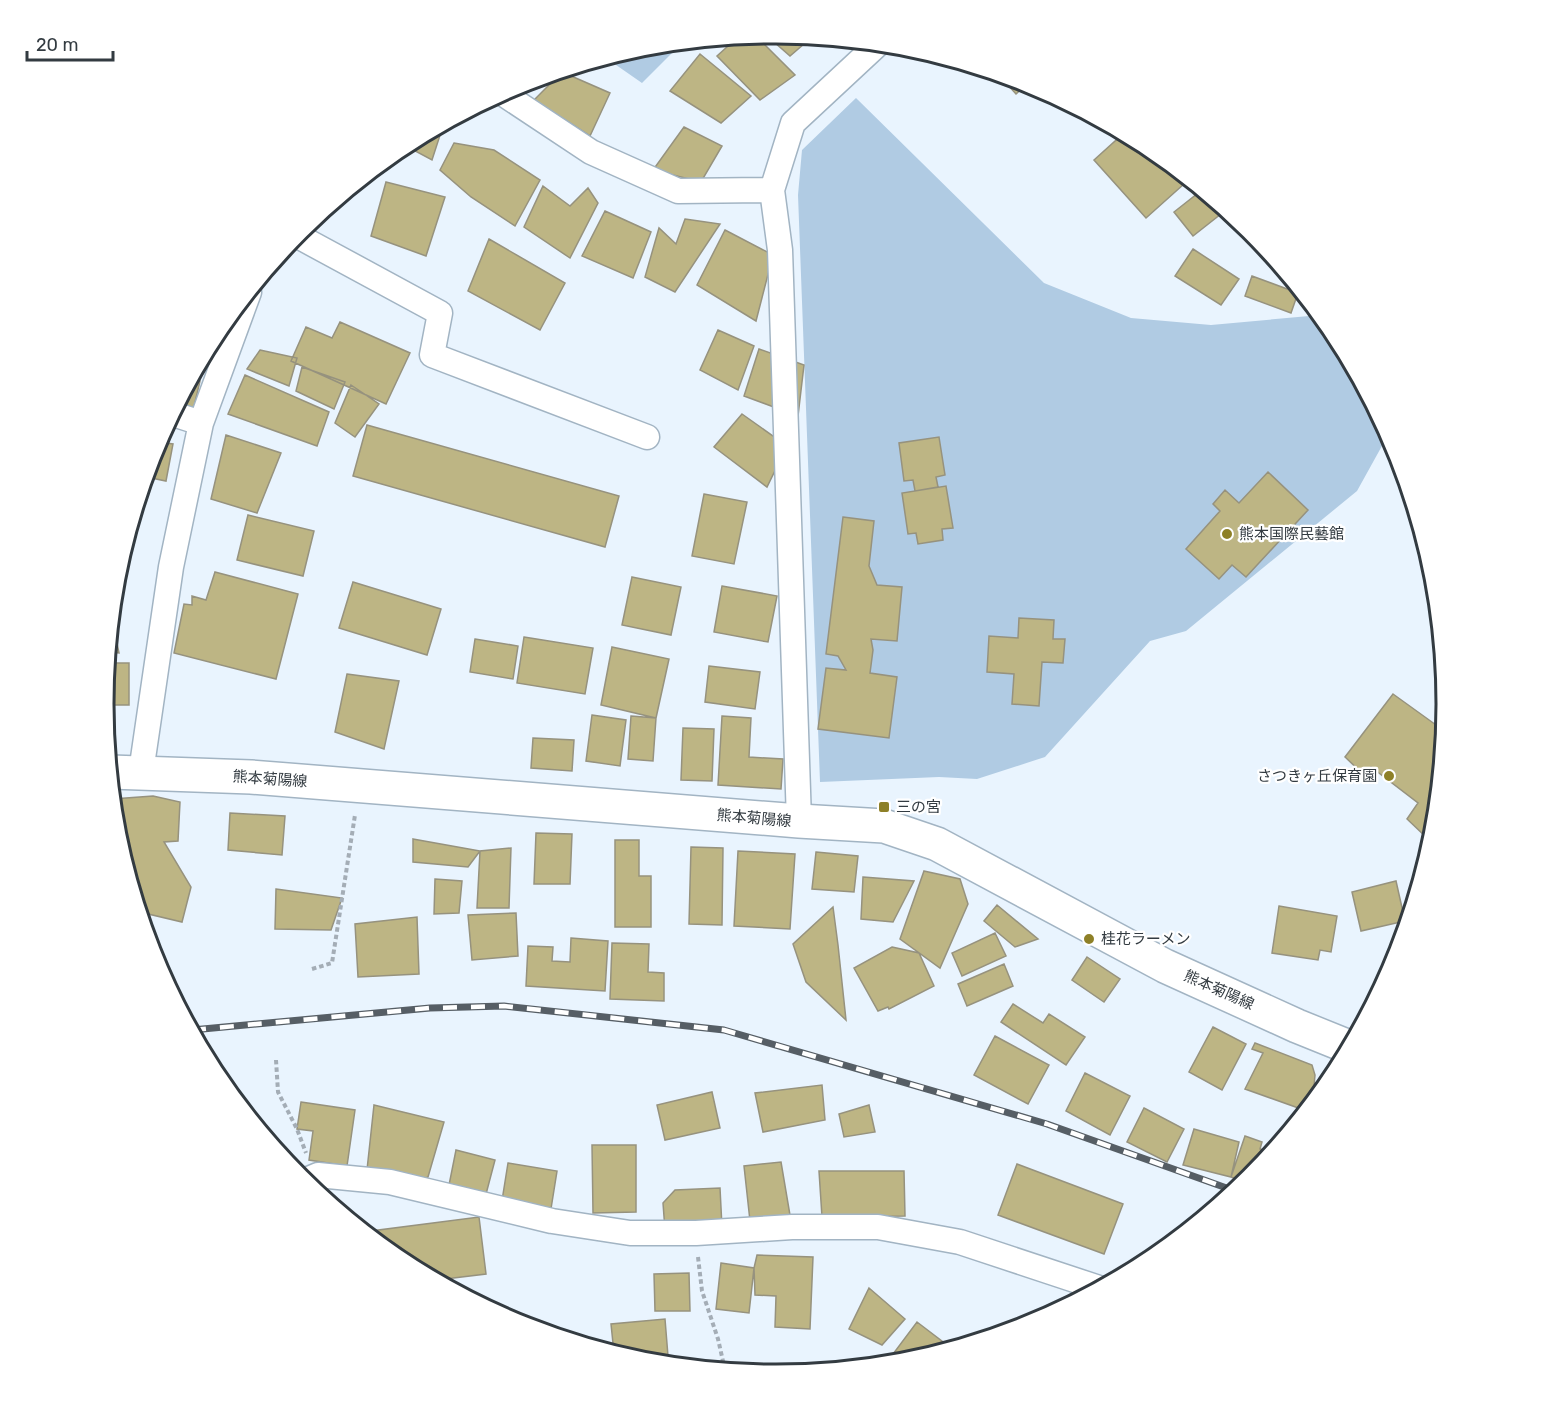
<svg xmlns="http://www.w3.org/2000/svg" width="1550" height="1408" viewBox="0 0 1550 1408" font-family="Rubik,'Noto Sans JP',sans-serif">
<rect width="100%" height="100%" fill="#e9f4fe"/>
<path fill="#b0cbe3" d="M683,42L642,83L606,58L644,46Z
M856,98L1044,283L1131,318L1211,325L1309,316L1343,351L1388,435L1357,491L1186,631L1150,641L1045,757L977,779L939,777L820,782L798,195L802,150Z"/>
<path fill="#bdb584" stroke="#96927e" stroke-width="1.5" d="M775,33L812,37L790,56L765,34Z
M755,35L795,75L760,100L717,56L738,37Z
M700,54L751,96L721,123L670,91Z
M562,72L610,93L590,136L534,100Z
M998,74L1028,83L1016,94Z
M442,125L443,126L432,160L404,145Z
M684,127L722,146L701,182L653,170Z
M1124,133L1148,146L1159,156L1184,184L1146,218L1094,160Z
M454,143L494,150L540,180L515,226L471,197L440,170Z
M386,182L445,197L426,256L371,236Z
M543,186L570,206L588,188L598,203L570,258L524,227Z
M1202,190L1226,210L1193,236L1174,212Z
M605,211L651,232L633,278L582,256Z
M685,219L720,224L675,292L645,277L659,228L676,244Z
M725,230L773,255L756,321L697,285Z
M489,239L565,283L540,330L468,291Z
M1193,249L1239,279L1221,305L1175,276Z
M1252,276L1298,293L1291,313L1245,296Z
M340,322L410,353L386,404L291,361L306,327L332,338Z
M718,330L754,346L738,390L700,370Z
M759,349L804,365L798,416L744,396Z
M260,350L297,358L289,386L247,369Z
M302,367L345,382L334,409L296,391Z
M245,375L329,412L317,446L228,414Z
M192,378L200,381L193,411L177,406Z
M351,385L379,404L355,437L335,423Z
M742,414L787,446L767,487L714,447Z
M367,425L619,496L605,547L353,476Z
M226,435L281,453L257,513L211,499Z
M939,437L945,475L936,477L938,487L915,491L913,480L904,481L899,443Z
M158,442L173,444L166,481L146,477Z
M1268,472L1308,510L1246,577L1232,565L1219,579L1186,549L1220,511L1213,504L1225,490L1239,503Z
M946,486L953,528L942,529L943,540L918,544L916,533L908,534L902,493Z
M704,494L747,502L734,564L692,556Z
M248,515L314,531L303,576L237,560Z
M843,517L874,521L869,566L877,585L902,587L897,641L871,639L873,650L870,673L897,677L889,738L818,729L826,668L846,670L838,656L826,654Z
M215,572L298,594L276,679L174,653L184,604L192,605V596L206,600Z
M632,577L681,587L671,635L622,625Z
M353,582L441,609L427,655L339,628Z
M722,586L777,596L768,642L714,632Z
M1019,618L1054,620L1053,639H1065L1063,663L1042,662L1039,706L1012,704L1014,674L987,672L989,636L1018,638Z
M112,620L119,653L109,652Z
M524,637L593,648L585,694L517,683Z
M475,639L518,646L513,679L470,672Z
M612,647L669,659L656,718L601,705Z
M108,663H129V705H104Z
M709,666L760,672L755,709L705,702Z
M347,674L399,681L384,749L335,732Z
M1393,694L1443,730L1434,822L1426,837L1407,819L1418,803L1371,767L1364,775L1345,757Z
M592,715L626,720L620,766L586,761Z
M631,716L656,718L653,761L628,759Z
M722,716L751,718L749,757L783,759L781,789L718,785Z
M683,728L714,729L712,781L681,780Z
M533,738L574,740L572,771L531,768Z
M153,796L180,802L178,841L164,842L191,887L182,922L140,912L117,835L113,799Z
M230,813L285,816L282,855L228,850Z
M536,833L572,834L570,884H534Z
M413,839L480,851L468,867L413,862Z
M615,840H639V876H651V927H615Z
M691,847L723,848L722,925L689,924Z
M511,848L509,908H477L480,851Z
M738,851L795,854L790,929L734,926Z
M816,852L858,856L854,892L812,889Z
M924,871L960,879L968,904L940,968L900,939Z
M863,877L914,881L893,922L861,919Z
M435,879L462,881L459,913L434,914Z
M1396,881L1405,921L1361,931L1352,892Z
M276,889L342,898L331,930L275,929Z
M997,905L1038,939L1015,947L984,921Z
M1279,906L1337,916L1331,952L1320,950L1318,960L1272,953Z
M833,907L838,945L846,1020L806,982L793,944Z
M516,913L518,956L472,960L468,915Z
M417,917L419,974L358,977L355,924Z
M995,933L1006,956L962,976L952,953Z
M571,938L608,941L605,991L526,986L528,946L553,947L552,961L570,962Z
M612,943L649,944L648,972L664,973V1001L610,999Z
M892,947L919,953L934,986L889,1009L888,1007L878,1011L854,968Z
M1087,957L1120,979L1104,1002L1072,980Z
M1004,964L1013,986L967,1006L958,984Z
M1013,1004L1043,1023L1049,1014L1085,1037L1066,1065L1001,1022Z
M1213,1027L1246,1044L1222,1090L1189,1072Z
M995,1036L1049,1065L1028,1104L974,1075Z
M1255,1043L1312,1065L1315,1075L1314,1086L1304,1110L1245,1089L1263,1053L1252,1049Z
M1085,1073L1130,1096L1110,1135L1066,1111Z
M822,1085L825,1120L763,1132L755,1093Z
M712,1092L720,1128L665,1140L657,1105Z
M301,1102L355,1110L347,1166L309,1160L313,1131L297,1129Z
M374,1105L444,1122L428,1177L410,1186L366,1179Z
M869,1105L875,1132L844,1137L839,1114Z
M1144,1108L1184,1129L1167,1162L1127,1142Z
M1194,1129L1239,1142L1231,1177L1183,1165Z
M1245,1136L1262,1142L1260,1149L1271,1152L1245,1182L1231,1177Z
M592,1145H636V1212L593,1213Z
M456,1150L495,1160L485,1198L447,1195Z
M781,1162L790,1215L750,1221L744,1166Z
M508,1163L557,1171L550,1215L501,1207Z
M1017,1164L1123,1204L1104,1254L998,1215Z
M819,1171H904L905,1216L822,1217Z
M720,1188L722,1227L665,1230L663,1203L675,1190Z
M479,1217L486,1274L437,1280L402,1262L372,1237L371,1231Z
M757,1255L813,1257L810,1329L775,1327L776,1296L755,1295L754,1268Z
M721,1263L754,1268L749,1313L716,1309Z
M689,1273L690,1311H655L654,1274Z
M869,1288L905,1319L882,1345L849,1329Z
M665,1319L668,1356L633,1359L614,1353L611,1324Z
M917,1322L951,1348L904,1362L893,1354Z"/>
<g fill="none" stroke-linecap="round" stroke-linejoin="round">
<defs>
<path id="minor" d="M502,93L591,152L678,191L772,190
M296,235L440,313L432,355L647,437
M173,414L201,423
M141,772L171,567L201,423L249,292
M799,821L780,250L772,190L793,123L879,43
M304,1181L318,1175L390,1182L552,1221L630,1233H696L792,1227H878L960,1242L1099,1288"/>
<path id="secondary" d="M111,772L251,777L799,821L884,826L937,844L1165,966L1297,1026L1349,1047"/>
</defs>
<use href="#minor" stroke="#a2b4c3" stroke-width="27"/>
<use href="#secondary" stroke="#a2b4c3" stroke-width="36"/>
<path stroke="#a4adb6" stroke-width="4" stroke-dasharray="4.5 3" stroke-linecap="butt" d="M312,969L332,963L355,815
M276,1060L278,1092L297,1129L306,1153
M698,1257L702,1291L718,1339L725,1370"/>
<use href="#minor" stroke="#fff" stroke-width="24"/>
<use href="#secondary" stroke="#fff" stroke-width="33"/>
<defs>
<path id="rail" d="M192,1030L430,1008L504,1006L724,1030L1047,1124L1235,1191"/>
</defs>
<use href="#rail" stroke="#565e65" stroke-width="7"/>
<use href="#rail" stroke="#fff" stroke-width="4.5" stroke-dasharray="14" stroke-linecap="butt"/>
</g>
<g fill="#8e8027" stroke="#fff" stroke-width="2">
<circle cx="1227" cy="534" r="6"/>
<circle cx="1389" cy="776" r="6"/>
<rect x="878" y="801" width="12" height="12" rx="3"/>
<circle cx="1089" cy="939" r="6"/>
</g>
<g text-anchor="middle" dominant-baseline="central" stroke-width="4.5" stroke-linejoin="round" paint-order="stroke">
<g font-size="15" fill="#333b41" stroke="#fff" text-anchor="start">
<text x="1239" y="534">熊本国際民藝館</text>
<text x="1377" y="776" text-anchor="end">さつきヶ丘保育園</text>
<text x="896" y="807">三の宮</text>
<text x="1101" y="939">桂花ラーメン</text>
</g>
<g font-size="15" fill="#333b41" stroke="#fff">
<text transform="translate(270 779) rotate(4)">熊本菊陽線</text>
<text transform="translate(754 818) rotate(5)">熊本菊陽線</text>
<text transform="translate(1219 990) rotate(24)">熊本菊陽線</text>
</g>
</g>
<path d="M0 0H1550V1408H0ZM774 44H776A660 660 0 0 1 1436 704V704A660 660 0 0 1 776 1364H774A660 660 0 0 1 114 704V704A660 660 0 0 1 774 44Z" fill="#fff" fill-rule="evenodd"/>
<path fill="none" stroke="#333b41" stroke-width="3" d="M774 44H776A660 660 0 0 1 1436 704V704A660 660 0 0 1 776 1364H774A660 660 0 0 1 114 704V704A660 660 0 0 1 774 44Z"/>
<path d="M27 51v9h86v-9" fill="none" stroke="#333b41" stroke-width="3"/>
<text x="36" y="51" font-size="18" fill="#333b41" stroke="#ffffff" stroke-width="4.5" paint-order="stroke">20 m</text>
</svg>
